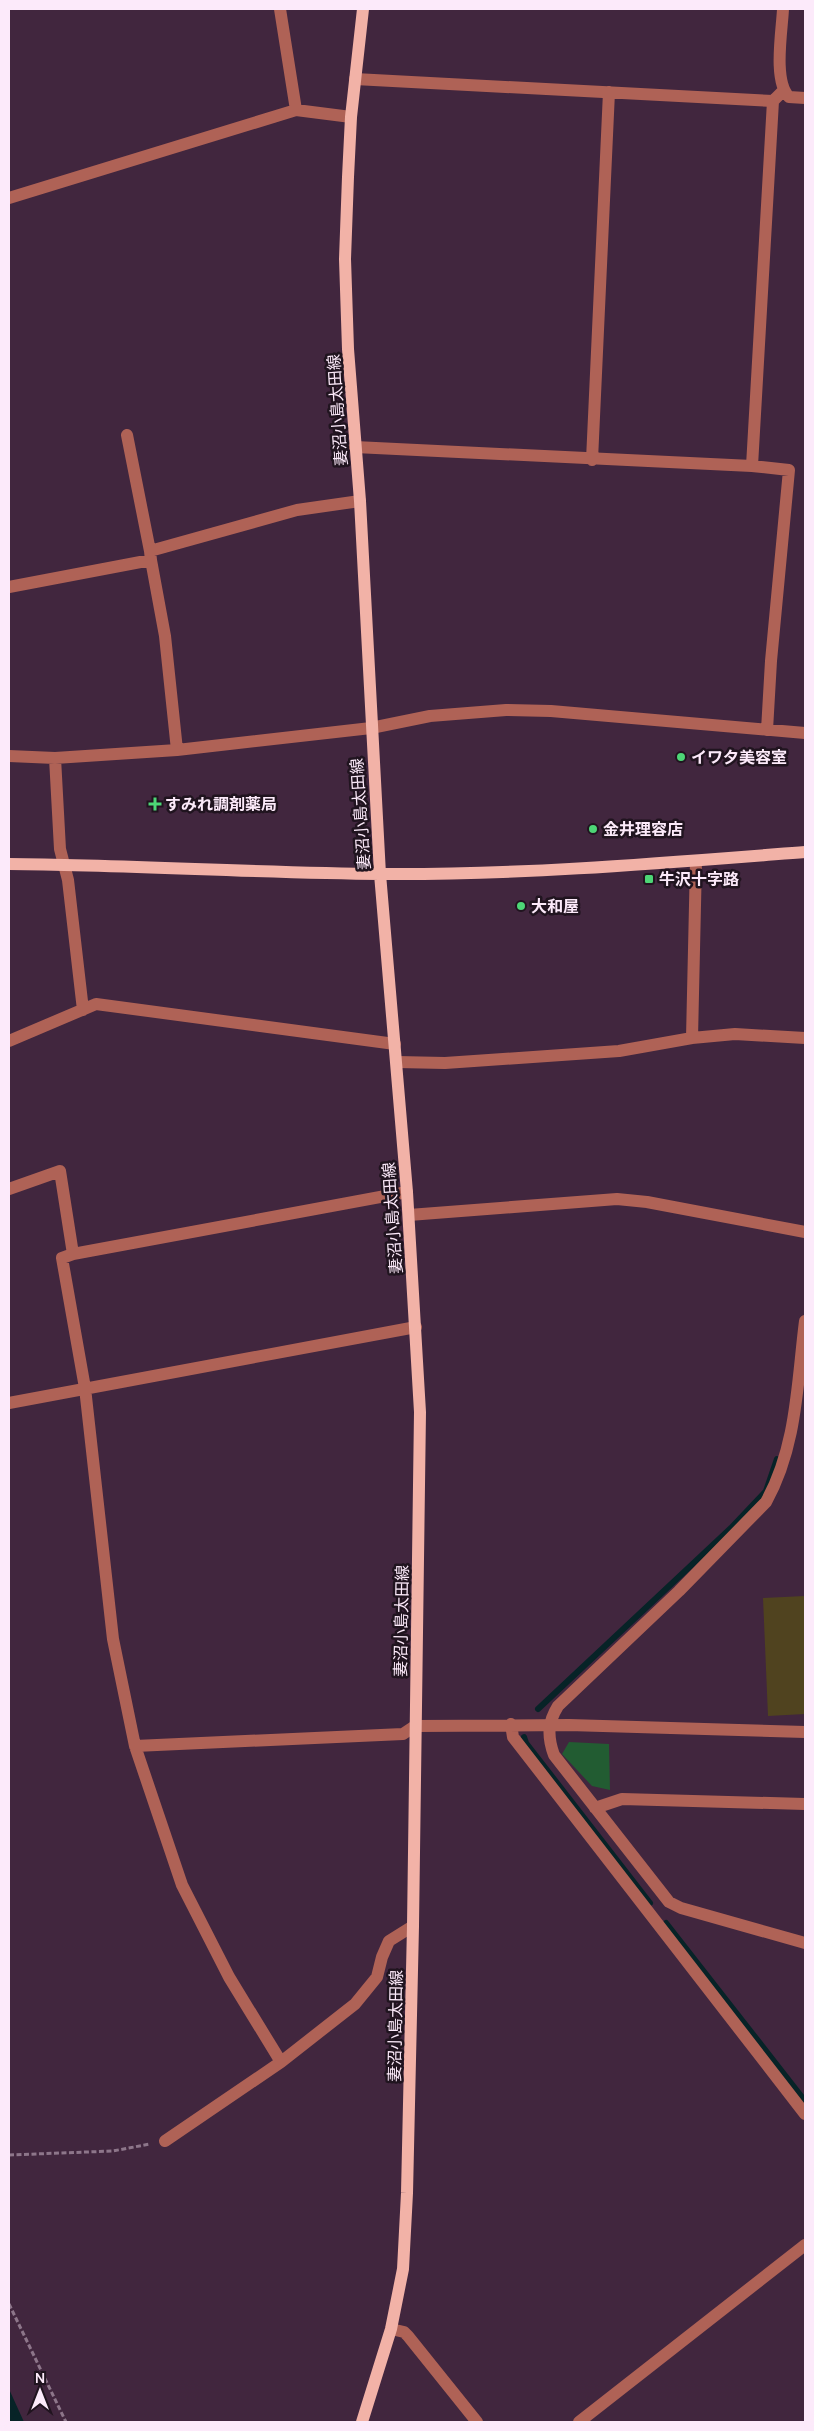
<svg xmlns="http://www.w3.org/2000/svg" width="814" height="2431" viewBox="0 0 814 2431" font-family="Manrope,'Noto Sans JP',sans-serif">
<rect width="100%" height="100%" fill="#41263e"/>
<path fill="#225c32" d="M569,1742L609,1744L610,1790L592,1786L562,1754Z"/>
<path fill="#072327" d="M9,2389L24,2422H9Z"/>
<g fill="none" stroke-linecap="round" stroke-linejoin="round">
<path stroke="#072327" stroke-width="6" d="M538,1709L731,1528L766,1491L777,1459
M524,1737L526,1743L650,1903
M666,1923L805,2101"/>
</g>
<path fill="#50431f" d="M805,1596V1714L768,1716L763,1598Z"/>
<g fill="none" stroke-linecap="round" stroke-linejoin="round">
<path stroke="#8d768a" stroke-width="3" stroke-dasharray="5 2.5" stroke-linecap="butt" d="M9,2155L113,2151L150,2144
M9,2304L66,2422"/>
<path stroke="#af6256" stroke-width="12" d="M280,9L296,110
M783,9C782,31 773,81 789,97L805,98
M355,79L773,101L783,91
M9,198L296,110L351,117
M127,435L150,551
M355,447L752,466L789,470L771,661L767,730
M592,460L609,92
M752,466L773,101
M151,560L165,636L177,750
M9,587L151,560L150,551L297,510L360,501
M9,756L55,758L177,750L371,728L430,716L506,710L551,711L805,733
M55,758L60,849L68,880L83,1010
M692,1038L696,861
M9,1041L96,1004L395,1044
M397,1062L445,1063L619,1051L692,1038L735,1034L805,1038
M9,1189L60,1171L73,1254L62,1258L85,1388L113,1639L135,1746L182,1885L229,1977L281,2062
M409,1215L617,1199L647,1202L805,1232
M73,1254L407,1192
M805,1321C797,1384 797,1446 766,1502L679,1591L558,1706C548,1722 547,1736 554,1755L669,1902L681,1908L805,1943
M9,1403L416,1327
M511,1724L513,1737L805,2114
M135,1746L403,1734L415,1726L569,1725L805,1732
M595,1808L622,1799L805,1804
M165,2141L281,2062L355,2004L377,1977L382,1957L389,1941L413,1926
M391,2329L404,2332L408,2336L477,2422
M579,2422L805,2245"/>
<path stroke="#f2b2a7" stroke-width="12" d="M9,864C133,865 257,873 381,874C523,875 664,863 805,852
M362,2422L391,2329L403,2269L407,2193L413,1926L420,1412L407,1192L380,874L360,501L348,349L345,259L348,177L351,117L363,9"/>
</g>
<g fill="#4dd676" stroke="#20141f" stroke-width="2">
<circle cx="681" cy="757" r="5"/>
<path d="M152.5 796.5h5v5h5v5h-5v5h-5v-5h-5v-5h5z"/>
<circle cx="593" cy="829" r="5"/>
<rect x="644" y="874" width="10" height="10" rx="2.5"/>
<circle cx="521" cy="906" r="5"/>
</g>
<g text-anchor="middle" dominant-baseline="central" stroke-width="5" stroke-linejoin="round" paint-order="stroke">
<g font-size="16" fill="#fceafa" stroke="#20141f">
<text transform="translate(337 410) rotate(-94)">妻沼小島太田線</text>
<text transform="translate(360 814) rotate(-94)">妻沼小島太田線</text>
<text transform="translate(392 1218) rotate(-94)">妻沼小島太田線</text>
<text transform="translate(401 1621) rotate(-89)">妻沼小島太田線</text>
<text transform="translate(395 2026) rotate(-89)">妻沼小島太田線</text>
</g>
<g font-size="16" font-weight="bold" fill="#fceafa" stroke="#20141f" text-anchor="start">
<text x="691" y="757">イワ夕美容室</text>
<text x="165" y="804">すみれ調剤薬局</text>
<text x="603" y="829">金井理容店</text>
<text x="659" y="879">牛沢十字路</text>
<text x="531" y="906">大和屋</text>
</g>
</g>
<rect width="814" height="2431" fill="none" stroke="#fceafa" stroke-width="20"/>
<g transform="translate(40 2391)" stroke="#20141f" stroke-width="4" paint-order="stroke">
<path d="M0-4L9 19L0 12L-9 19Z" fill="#fceafa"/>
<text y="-8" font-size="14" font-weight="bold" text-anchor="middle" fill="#fceafa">N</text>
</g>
</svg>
